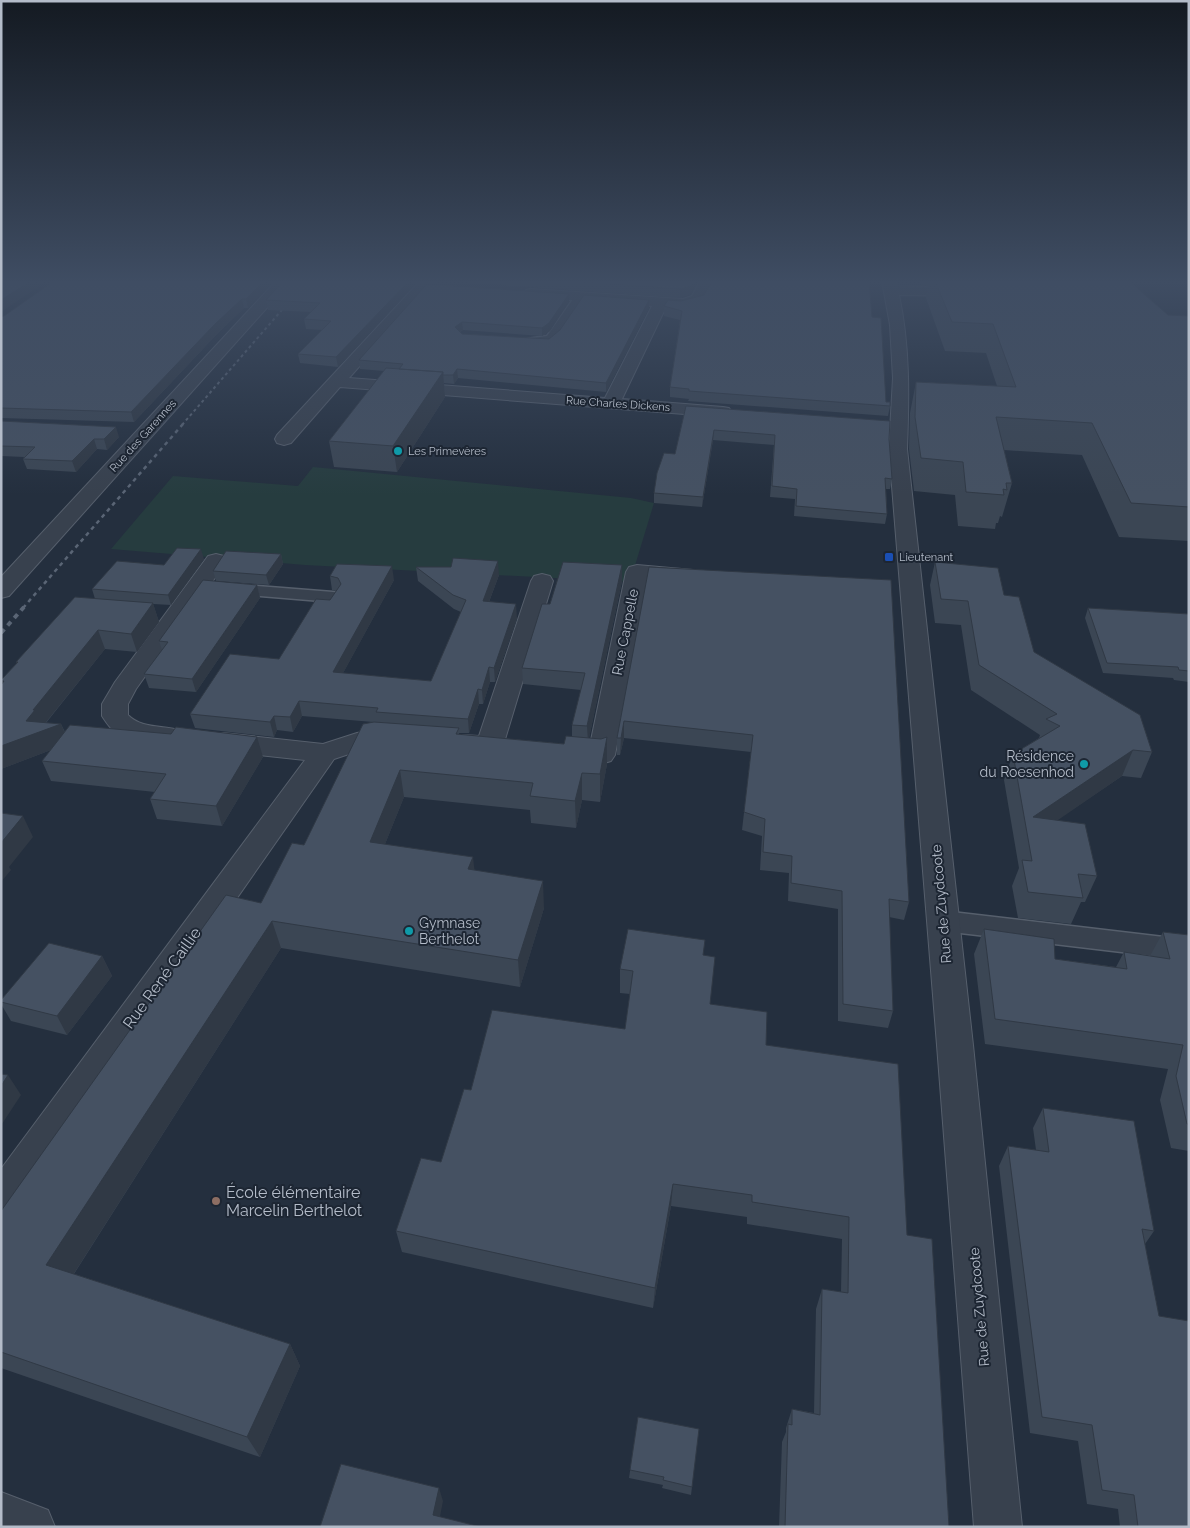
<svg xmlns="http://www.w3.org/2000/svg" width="1190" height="1528" viewBox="0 0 1190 1528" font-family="Raleway,sans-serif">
<rect width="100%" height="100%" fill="#242f3e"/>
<path fill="#263c3f" d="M313,467L631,498L654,503L630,582L305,565L111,549L173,476L298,486Z"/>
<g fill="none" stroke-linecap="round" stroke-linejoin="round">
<defs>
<path id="service" d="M580,294L586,297L555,342L545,346L527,345L525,342L527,339L547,336L576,295Z
M231,584L333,592L339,593L342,597L332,612L326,613L320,612L317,608L321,601L225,593L222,589L225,585Z
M943,911L1189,940V960L943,931L934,928L931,921L934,914Z"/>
<path id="minor" d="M276,281H291L9,596L1,598V577Z
M420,281H435L349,378L605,398L652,306L531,297L526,296L524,293L526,290L531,289L683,299L692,296L700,281H714L703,302L685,308L666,307L622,399L723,407L729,408L732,412L729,416L723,417L340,387L291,443L284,445L277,443L275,439L277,435Z
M882,281H896L897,286L965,288L970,289L972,292L970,295L965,296L899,295C910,346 909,397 907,449L973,1045L1022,1527H974L937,1045L889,449L893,378L890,325Z
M216,554L224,556L227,561L136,689L128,704V715C142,729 162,725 179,730L183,736L179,742C161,747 130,743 114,731C109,727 106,722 102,716V704L115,682L208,556Z
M637,565L693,570L696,575L693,580L685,582L647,579L615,755L611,761L601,764L571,759L567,753L571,747L581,744L590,745L626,572L629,567Z
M542,574L550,576L553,581L503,746L499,752L489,755L452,750L449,744L452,738L462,735L479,736L531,581L534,576Z
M379,729L398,732L402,738L398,744L361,750L334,759L15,1216L1,1221V1169L305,760L223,751L213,748L210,742L213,736L223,733L323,744L357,733Z
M1,1492L48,1510L55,1527H1Z"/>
</defs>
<use href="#service" stroke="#565f6c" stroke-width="3"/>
<use href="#minor" stroke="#565f6c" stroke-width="2"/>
<use href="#service" fill="#38414e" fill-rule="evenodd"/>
<use href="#minor" fill="#38414e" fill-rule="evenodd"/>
<path stroke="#5a6575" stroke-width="2" stroke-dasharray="3 3" stroke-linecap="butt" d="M182,425L307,281"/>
<path stroke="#5a6575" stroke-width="2.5" stroke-dasharray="4 4" stroke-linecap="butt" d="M23,608L183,424"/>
<path stroke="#5a6575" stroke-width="4" stroke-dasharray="5 5" stroke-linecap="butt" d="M1,633L24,607"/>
</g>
<path fill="#3b4654" d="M54,281H274L248,308H244L217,334L134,422L1,418V317L4,316Z
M283,281H418L338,367L300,363L298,354L323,330L306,329L304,319L311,312L268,310L266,300Z
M448,281H699L691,294L680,298Z
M920,281H1129L1168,315L1189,316V541L1119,537L1082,455L1004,450L1012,483L1002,517L1000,516L998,523H996L995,529L958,526L955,495L914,491L909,449L910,413L916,382L997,386L986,353L945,351L926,298L928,285H921Z
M427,284L569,302L550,331L542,336L463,330L460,332L462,334L549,339L649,300V308L606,392L458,378L454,384L444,383L445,397L397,472L334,467L329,441L384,371L360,369L359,360Z
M704,295L872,317L886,402L890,406L888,416L688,401L689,399L670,397V387L680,320L664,316V306L681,301Z
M686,406L889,439L892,479L890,489H886L887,514L885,524L794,516L795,499L770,497L774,445L713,440L702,507L654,503V493L675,454Z
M1,421L119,437L107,450L97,449L76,472L27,469L23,459L24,457L1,456Z
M281,554L283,564L269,585L216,581L213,571Z
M204,559L171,605L153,604L159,622L137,652L105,649L46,723L61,724L65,732L263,757L222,826L157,819L150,799L155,792L51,781L42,761L51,750L1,769V680L17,663L16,662L95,599L92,589L164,565Z
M935,562L1004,595L1034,652L1152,752L1141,778L1122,776L1057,820L1097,876L1085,902H1081L1071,924L1018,918L1012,886L1019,868L1004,780L1013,754L1039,738L1040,735L971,690L961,625L935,623L930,585Z
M416,567L499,575L489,602L517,618L495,682H490L483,704H479L469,733H459V734L564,744L572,737V725L581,690L523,684L522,668L550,604L622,581L589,738L601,739L607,737V764L600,802L582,800L576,828L531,823L530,810L404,797L385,844L475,870L544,908L520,987L281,948L74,1274L290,1344L300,1366L260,1457L1,1368V1211L261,903L304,845L373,722L302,716L293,732L277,730L274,737L195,728L190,714L279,659L330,600L336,591L332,590L330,576L394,580L343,673L431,681L461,612L454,609L418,581Z
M649,567L909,902L904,920L889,917L893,1011L888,1028L838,1021V909L788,901L789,873L760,870L762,836L742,830L751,752L624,738L620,755H617V738Z
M257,585L260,598L196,692L149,688L144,674L162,650L159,641Z
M1088,608L1189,614V682L1174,680L1173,678L1103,673L1085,618Z
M984,929L1055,959L1116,967L1124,952L1150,956L1163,932L1189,935V1151L1171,1148L1160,1100L1168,1069L985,1044L974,954Z
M703,955L710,1004L766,1045L907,1235L949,1527H779L782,1442L786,1432V1428L792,1409L814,1413L816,1309L822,1289L841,1292L842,1239L747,1224V1217L671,1206L653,1308L402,1252L396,1231L441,1162L471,1090L625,1029L630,994L620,993V969Z
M102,956L112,976L67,1035L11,1021L1,1004V1000Z
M1043,1108L1154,1231L1145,1244L1189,1527H1120L1118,1509L1087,1504L1078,1441L1030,1433L999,1166L1008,1146L1036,1150L1033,1128Z
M638,1417L692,1487L691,1495L662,1488L663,1485L629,1478Z"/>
<path fill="#303945" d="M31,281H47L1,312V300Z
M264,281H274L248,308L246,299Z
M409,281H418L338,367L336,357Z
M694,281H699L691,294L680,298V289Z
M569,294V302L550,331L542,336V328Z
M242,299L244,308L217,334L134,422L131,412L215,324Z
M649,300V308L606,392V383Z
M462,322L463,330L455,335V327Z
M457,369L458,378L454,384L453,375Z
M443,372L445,397L397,472L393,446Z
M116,427L119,437L107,450L104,439Z
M714,430L713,440L702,507L703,497Z
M94,439L97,449L76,472L72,461Z
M201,549L204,559L171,605L168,595Z
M281,554L283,564L269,585L266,575Z
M498,561L499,575L484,615L483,601Z
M622,565V581L588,743L587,726Z
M392,566L394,580L336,686L333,672Z
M257,585L260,598L196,692L192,679Z
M153,603L159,622L137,652L131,634Z
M516,604L517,618L495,682L494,668Z
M98,630L105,649L42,727L61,724L69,743L1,769V746L26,721L33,710Z
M489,667L490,682L483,704L482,690Z
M478,689L479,704L469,733L468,719Z
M299,701L302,716L293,732L290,717Z
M274,716L277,730L274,737L270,722Z
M624,721V738L620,755L621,738Z
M257,737L263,757L222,826L216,806Z
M607,737V764L600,802V774Z
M1133,750L1122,776L1029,840L1033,817Z
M400,770L404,797L375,869L370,842Z
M582,773V800L576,828L575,801Z
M23,816L33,837L9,867L11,870L1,882V843Z
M473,857L476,884L468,869Z
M543,881L544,908L520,987L518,960Z
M272,921L281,948L64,1289L46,1265Z
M102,956L112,976L67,1035L57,1016Z
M8,1075L21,1095L2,1124L1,1123V1086Z
M673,1184L671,1206L653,1308L655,1288Z
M290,1344L300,1366L260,1457L247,1437Z
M439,1488L443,1501L438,1527L433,1515Z"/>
<path fill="#455162" stroke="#303945" d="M1,281H31L1,300Z
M54,281H264L246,299H242L215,324L131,412L1,408V317L4,316Z
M283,281H409L336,357L298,354L331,321L304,319L320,303L266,300Z
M569,281H694L691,286L680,289Z
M712,281H869L872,317L881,318L886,402H890V406L689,391V389L670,387L682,311L664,306L668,300L681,301L704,295Z
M935,281H1083L1089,282L1097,281H1129L1168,315L1189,316V507L1131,503L1092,423L996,417L1012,483H1006L1007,490L1003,489L1004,495L966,492L963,462L921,458L915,417L916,382L1016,387L993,324L952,322Z
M427,284L569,294L549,323L542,328L462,322L455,327L462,334L549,339L560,330L584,295L649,300L606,383L457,369L453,375H443V372L399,369L403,364L359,360Z
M386,368L443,372L393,446L329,441Z
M686,406L890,421L889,439L892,479L885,478L887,514L796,506L797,489L772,486L775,435L714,430L703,497L654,493L657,473L664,453L675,454Z
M1,421L116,427L104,439H94L72,461L23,459L35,447L1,446Z
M177,548L201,549L168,595L92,589L117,561L164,565Z
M226,551L281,554L266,575L213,571Z
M453,558L498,561L483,601L516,604L494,668L489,667L482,690L478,689L468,719L376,712L378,708L299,701L290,717L274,716L270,722L190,714L230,654L279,659L316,599L330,600L341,584L338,578L330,576L337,564L392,566L333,672L431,681L466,600L453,595L416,567H451Z
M563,562L622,565L587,726L572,725L585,673L522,668L542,604H550Z
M935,562L998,568L1004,595L1019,597L1034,652L1140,715L1152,752L1133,750L1033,817L1085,824L1097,876L1078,874L1083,898L1028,892L1022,860L1032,861L1013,754L1060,726L1046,719L1057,714L979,665L968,601L941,599Z
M649,567L891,580L909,902L889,899L893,1011L843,1004L842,891L791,883L792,856L763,852L765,819L744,812L753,735L624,721L621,738H617Z
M203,580L257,585L192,679L144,674L168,642L159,641Z
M75,597L153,603L131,634L98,630L33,710H35L26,721L61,724L1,746V685L4,681H1V680L18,662H16Z
M1088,608L1189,614V671L1179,670L1178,667L1107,663Z
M374,722L459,728L456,734L564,744L566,736L601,739L607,737L600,774L582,773L575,801L530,796L533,783L400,770L370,842L473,857L468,869L543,881L518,960L272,921L46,1265L290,1344L247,1437L1,1352V1211L226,895L261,903L292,843L304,845L363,724Z
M70,725L171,734L176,727L257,737L216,806L150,799L166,774L42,761Z
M1,813L23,816L1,843Z
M628,929L705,940L703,955L715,957L710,1004L767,1012L766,1045L898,1064L907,1235L932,1239L949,1527H785L788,1424L792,1425V1409L820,1415L822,1289L848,1293L849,1217L752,1202V1195L673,1184L655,1288L396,1231L421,1158L441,1162L464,1089L471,1090L492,1010L625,1029L633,971L620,969Z
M984,929L1054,939L1055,959L1127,969L1124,952L1170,959L1163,932L1189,935V1124H1187L1176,1076L1183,1045L995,1019Z
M49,943L102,956L57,1016L1,1002V1000Z
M1,1074L8,1075L1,1086Z
M1043,1108L1134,1121L1154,1231L1142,1229L1159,1316L1189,1321V1527H1138L1134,1495L1102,1490L1092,1425L1042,1417L1008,1146L1049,1152Z
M638,1417L699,1429L692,1487L663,1480L664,1477L630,1470Z
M341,1464L439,1488L433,1515L481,1527H320Z"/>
<linearGradient id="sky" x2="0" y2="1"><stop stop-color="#141a22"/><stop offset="0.57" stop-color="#3f4d63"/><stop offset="1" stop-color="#3f4d63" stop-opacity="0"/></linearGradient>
<rect width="1190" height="495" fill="url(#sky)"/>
<g fill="#0f9aa8" stroke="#1d2633" stroke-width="2">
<circle cx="398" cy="451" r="5"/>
<circle cx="1084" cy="764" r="5"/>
<circle cx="409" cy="931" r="5"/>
</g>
<rect fill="#1a4fb4" stroke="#1d2633" stroke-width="2" x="884" y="552" width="10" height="10" rx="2.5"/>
<circle fill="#8d6e63" stroke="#1d2633" stroke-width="2" cx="216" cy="1201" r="5"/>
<g text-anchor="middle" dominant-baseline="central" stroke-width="4" stroke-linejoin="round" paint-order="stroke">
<g font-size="11" fill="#b4bcc9" stroke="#1d2633">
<text transform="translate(618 404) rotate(4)">Rue Charles Dickens</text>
<text transform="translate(143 436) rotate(-48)">Rue des Garennes</text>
</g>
<g font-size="11" fill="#b4bcc9" stroke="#1d2633" text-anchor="start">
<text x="408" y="451">Les Primevères</text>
<text x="899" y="557">Lieutenant</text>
</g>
<g font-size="14" fill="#b4bcc9" stroke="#1d2633">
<text transform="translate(625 632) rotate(-79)">Rue Cappelle</text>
<text transform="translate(941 904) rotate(-95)">Rue de Zuydcoote</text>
<text transform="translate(979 1307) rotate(-95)">Rue de Zuydcoote</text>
</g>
<g font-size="14" fill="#b4bcc9" stroke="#1d2633" text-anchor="end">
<text x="1074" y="756">Résidence<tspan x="1074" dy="16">du Roesenhod</tspan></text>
<text x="419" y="923" text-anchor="start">Gymnase<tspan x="419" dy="16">Berthelot</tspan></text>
</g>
<g font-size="16" fill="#b4bcc9" stroke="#1d2633">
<text transform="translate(162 978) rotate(-54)">Rue René Caillie</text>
</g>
<g font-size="16" fill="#b4bcc9" stroke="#1d2633" text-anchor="start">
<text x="226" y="1192">École élémentaire<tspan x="226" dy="18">Marcelin Berthelot</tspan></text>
</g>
</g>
<rect width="1190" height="1528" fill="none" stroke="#b4bcc9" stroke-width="5"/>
</svg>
